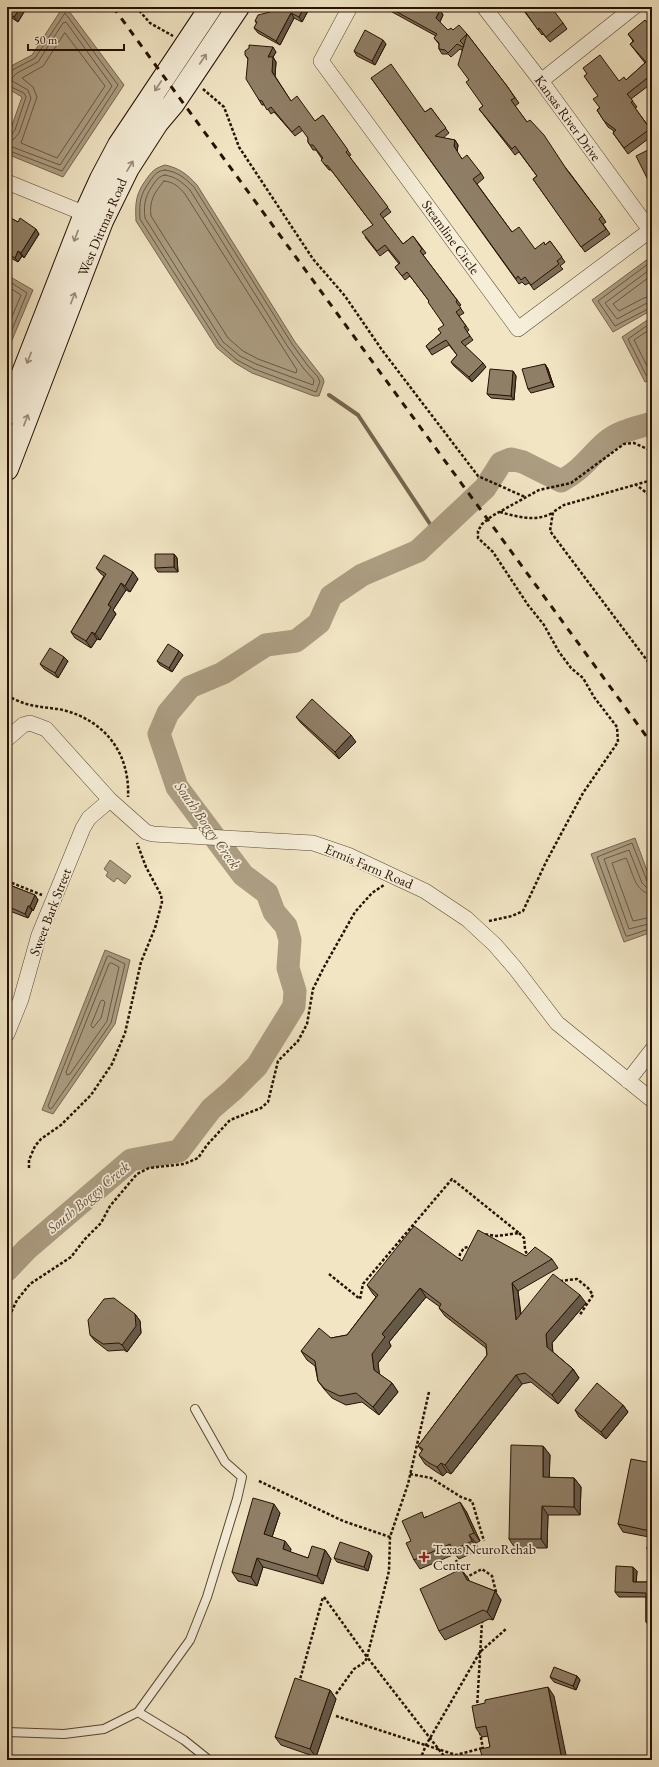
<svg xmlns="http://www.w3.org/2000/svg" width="659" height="1767" viewBox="0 0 659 1767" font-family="'EB Garamond',serif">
<rect width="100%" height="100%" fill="#f1e5c4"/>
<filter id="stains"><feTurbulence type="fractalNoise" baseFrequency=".005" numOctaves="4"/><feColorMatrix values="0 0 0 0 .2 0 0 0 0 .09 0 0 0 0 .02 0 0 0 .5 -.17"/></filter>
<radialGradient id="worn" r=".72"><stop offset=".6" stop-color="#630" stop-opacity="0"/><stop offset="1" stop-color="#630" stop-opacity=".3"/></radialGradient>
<path fill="#ac9d82" stroke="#76654f" d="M63,7H66L124,85L63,177L7,154V135L11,128L22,97L7,88V72L11,66L32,55Z
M165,165C179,168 187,174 197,185L295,342L323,378L324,382L319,396H314L252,373L235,363L217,348L136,221C135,201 136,193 148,177C153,170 156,168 165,165Z
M652,256V310L613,332L592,300Z
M7,275L33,290L7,352Z
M652,317V379L645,382L622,337Z
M635,838L652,884V932L624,942L591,854Z
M110,860L131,876L125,884L117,878L114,882L106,876L108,872L104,869Z
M105,950L130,960L115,1024L53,1114L42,1110Z"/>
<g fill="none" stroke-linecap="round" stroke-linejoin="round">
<path stroke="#695742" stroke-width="1" d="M65,33L105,86L57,158L21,143L37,97L33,87L22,78L43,66Z
M7,73L35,58L65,13L118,85L62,171L7,150
M7,85L24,93L26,97L15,130L11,135L7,136
M7,141L14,139L19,133L31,98L28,90L12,81V78L17,73L38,62L63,23L66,22L112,86L60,165L7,145
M165,170C178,172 185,178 194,187L292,344L308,366L318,377L320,382L316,392L254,369L237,360L220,345L140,219C139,202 140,195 150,181C155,174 157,171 165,170Z
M165,175C176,177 182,182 190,190L288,347L304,369L314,380L313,385L256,364L240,356L223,342L145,218C143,203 146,194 155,182C158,178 160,176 165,175Z
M164,181C174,182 179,187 185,194L297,370L296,373L258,359L243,351L228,338L151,216C149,201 154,193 164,181Z
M652,261L598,301L615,326L652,307
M652,268L605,303L617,319L647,303L652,302
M652,275L613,304L619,311L644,298L652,296
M7,280L27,293L7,342
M7,286L21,295L7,329
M652,322L628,339L646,375L652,376
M652,328L634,340L649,370L652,371
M652,883L647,881L632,843L597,857L626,936H628L652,928
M652,888L646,887L642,883L629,850L604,859L629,929L652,923
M652,894C634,893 633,871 626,858L612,863L633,921L652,917
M109,956L125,964L111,1023L52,1108L50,1109L48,1106L107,957Z
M112,963L119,967L107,1021L70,1074L67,1075L66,1072L109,964Z
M101,1001L103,1000L105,1002L101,1018L93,1028L91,1026Z"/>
<path stroke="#76654f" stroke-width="4" d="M329,395L358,415L436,533"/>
<path stroke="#ac9d82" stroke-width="23" d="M7,1270L27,1249L131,1160L179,1151L211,1109L233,1090L257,1066L294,1006L295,991L288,968L290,940L286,926L274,912L267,893L243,875L177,787L159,734L168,713L190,687L223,673L266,645L296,641L319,623L331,596L362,575L418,551L485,488L501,463L511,459L523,462L561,481C581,471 590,456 606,442C619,431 636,428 652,423"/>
<defs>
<path id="lane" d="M138,1712L184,1740L209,1760
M7,1732L64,1734L104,1729L138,1712L190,1640L207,1597L237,1499L242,1477L225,1462L195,1409"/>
<path id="street" d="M350,7L321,61L518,329L652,229
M484,7L541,81L650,230
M541,81L634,7
M7,182L93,217
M7,739L23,725L30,723L46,729L110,800L146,832L153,834L313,843L348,855L425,891L467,919L495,945L515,968L557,1023L652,1100
M7,1034L21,999L39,935L83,828L89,818L110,800
M628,1081L652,1050"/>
<path id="secondary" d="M7,414L85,214L101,179L119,145L211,7
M7,469L102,221L128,168L157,123L173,104L238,7"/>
</defs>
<use href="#lane" stroke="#594632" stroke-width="10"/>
<use href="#street" stroke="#594632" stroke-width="16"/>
<use href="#secondary" stroke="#261102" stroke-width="24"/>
<path stroke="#261102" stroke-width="2.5" stroke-dasharray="3 2" stroke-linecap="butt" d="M136,7L150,23L173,36
M203,89L224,107L239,147L313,259L345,296L382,350L478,476L525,497
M652,480L564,505L553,512L550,531L652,667
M635,484L652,497
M500,512C517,517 537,522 552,513
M7,696C16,700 26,705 36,706C45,708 54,708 63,710C106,721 130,754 128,797
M7,881L42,895
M489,921L512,916L523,911L546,862L583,793L618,742L617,727L594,697L583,678L571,668L559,652L544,625L528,605L493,552L478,538V531L482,524L492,516L539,490L571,483L624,444L634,443L652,451
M29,1168V1160L35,1146L41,1139L61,1125L91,1095L112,1064L125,1033L141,962L155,928L162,902L161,895L146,867L137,843
M519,1233L524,1238L525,1249L528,1258
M459,1261L460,1254L464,1248L472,1246
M329,1274L360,1299L363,1284L452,1179L519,1233L497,1236L483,1234
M560,1281L577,1279L588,1288L593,1295L579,1316
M7,1321L17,1300L30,1284L71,1257L85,1239L101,1223L110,1206L137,1174L149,1168L184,1164L198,1158L207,1145L230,1120L261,1108L268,1102L278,1061L298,1041L307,1024L313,989L324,967L355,912L372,893L384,885
M429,1392L408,1484L390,1537L389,1571L367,1657L447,1760
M410,1474L431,1478L461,1497L472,1501L484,1541
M259,1481L343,1521L390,1537
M456,1560L462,1572
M465,1578L482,1569L492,1576L497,1596
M324,1597L367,1657L365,1662L354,1669L336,1694
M299,1683L323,1597
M477,1708L482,1622
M336,1716L456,1755L483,1748
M480,1732L483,1749
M420,1760L426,1745L480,1652L506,1629"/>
<use href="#lane" stroke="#f6eed9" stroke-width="8"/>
<use href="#street" stroke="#f6eed9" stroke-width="15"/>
<use href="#secondary" stroke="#f6eed9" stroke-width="22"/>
<path stroke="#261102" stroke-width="3" stroke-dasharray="7 7" stroke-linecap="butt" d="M113,7L652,744"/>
</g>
<path fill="#7c6d59" stroke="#261102" d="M7,7H27L18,22L7,15Z
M271,7H312L308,11L302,22L294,18L280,45L258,33L254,28L257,24L255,21L275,11L272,9Z
M383,7H434L440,10L443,15L440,22L448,30H453L467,34L507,86L519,103L515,106L527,122L569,172L602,216L606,222L603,224L610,234L585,252L533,179L537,176L519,152L515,155L479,109L483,106L469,80L462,50L460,49L451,57L448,54H442L439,49V44L434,38L436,36Z
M521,7L563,23L567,29L550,42L543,34L542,35Z
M652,28V83L631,99L637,107L635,108L652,131V136L628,154L613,133L614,131L608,127L597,110L599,108L619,81L626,80L645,63L630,44L633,41L628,34Z
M386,44L375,65L357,56L354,51Z
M276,52L273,57L276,62L275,76L291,101L315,121L323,115L351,155L349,156L391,212L383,218L403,244L413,236L426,253L423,255L461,305L459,306L464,313L459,316L469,330L467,332L473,340L465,346L486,367L472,382L454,366L451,362L457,355L449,345L432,355L426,346L441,333L444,325L429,301L410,276L405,280L395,267L399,264L388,250L380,256L365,237L373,225L331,170H329L324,164L322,159L316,150H313L308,142V138L303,130L295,136L274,112L271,114L265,105H262L259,100L248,59L245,55Z
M371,78L425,112L431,108L449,133L443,138L455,140L458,145L457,152L462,159L481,173L484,178L477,184L512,232L535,249L545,245L550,241L565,262L560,266L563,269L534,290L529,283L525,285L522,282L519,284Z
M7,216L39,234L24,258L22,256L18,262L7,256Z
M545,364L548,369L554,387L531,393L528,389Z
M513,371L516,376L514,400L491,398L487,394Z
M174,554L177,558L178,572H158L155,568Z
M96,568L138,579L130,592L126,590L113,610L116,614L100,640L97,639L91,648L75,638L71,632L104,576L101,574Z
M179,651L183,655L172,672L160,665L157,661Z
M64,657L68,661L58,678L44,669L40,664Z
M296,717L356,742L339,759L301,723Z
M7,884L35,895L38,900L33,911L32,910L28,918L7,910Z
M526,1256L552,1259L558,1268L518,1291L521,1314L586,1303L552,1343L553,1352L573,1369L579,1378L558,1404L531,1382L522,1384L451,1474L447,1472L443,1476L435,1471L425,1464L419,1455L422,1451L418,1446L487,1355L486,1348L445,1316L439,1308L440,1307L426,1297L389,1342L391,1346L378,1363L379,1374L392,1383L398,1392L379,1415L362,1402L346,1405L332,1398L324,1389L318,1381L315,1366L307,1360L301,1351L331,1338L347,1335L376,1297L373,1294L367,1285L462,1261Z
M135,1314L140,1321L141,1333L127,1352L124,1350L108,1351L95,1341L90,1335Z
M623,1405L628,1412L606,1439L579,1417L575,1410Z
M543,1446L550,1455L549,1478H574L581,1487L580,1515H548L547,1548H515L509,1539Z
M652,1463V1556L647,1549L649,1537L623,1532L618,1524Z
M466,1511L480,1541L476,1543L479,1550L459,1559L455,1554L420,1569L414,1560L411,1541L425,1517Z
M280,1513L272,1537L291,1549L290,1552L308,1558L325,1550L331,1559L323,1584L263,1567L257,1586L238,1581L232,1572Z
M369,1552L372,1556L368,1571L337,1562L334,1558Z
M637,1571L636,1582H652V1626H649L646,1622V1597H619L615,1592Z
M468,1578L469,1581L495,1591L501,1600L493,1620L489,1619L445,1640L439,1631Z
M577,1676L580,1680L576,1690L554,1682L550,1677Z
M330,1690L336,1699L316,1757L281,1745L275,1737Z
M554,1696L490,1747L488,1736L482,1737L476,1728Z"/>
<path fill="#655948" stroke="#261102" d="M21,7H27L18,22L14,17Z
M304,7H312L308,11L302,22L299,17Z
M440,10L443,15L439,23L436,18Z
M291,13L294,18L280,45L276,41Z
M383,40L386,44L375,65L372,61Z
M273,47L276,52L273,57L276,62L275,76L272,72L268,57Z
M455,140L458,145L457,152L454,146Z
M36,229L39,234L24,258L21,253Z
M18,251L22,256L18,262L15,258Z
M483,363L486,367L472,382L469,377Z
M545,364L548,369L554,387L551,382Z
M513,371L516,376L514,400L511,396Z
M174,554L177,558L178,572L174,567Z
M133,572L138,579L130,592L125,586Z
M121,583L126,590L113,610L116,614L100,640L95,634L108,605Z
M92,632L97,639L91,648L86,641Z
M179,651L183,655L172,672L169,668Z
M64,657L68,661L58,678L55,673Z
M351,735L356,742L339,759L335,752Z
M35,895L38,900L33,911L30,906Z
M28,906L32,910L28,918L25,914Z
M512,1283L518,1291L522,1329L516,1320Z
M420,1288L426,1297L389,1342L391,1346L378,1363L380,1378L374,1370L372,1354L382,1334Z
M580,1295L586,1303L552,1343L553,1356L547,1347L546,1334Z
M135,1314L140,1321L141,1333L127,1352L122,1345Z
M573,1369L579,1378L558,1404L552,1395Z
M516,1375L522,1384L451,1474L445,1465Z
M392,1383L398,1392L379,1415L373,1407Z
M623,1405L628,1412L606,1439L601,1432Z
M543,1446L550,1455L549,1486L543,1477Z
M441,1463L447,1472L443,1476L437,1467Z
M574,1478L581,1487L580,1515L574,1507Z
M460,1502L466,1511L480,1541L474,1533Z
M274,1504L280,1513L270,1543L264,1534Z
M542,1506L548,1515L547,1548L541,1539Z
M469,1535L476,1543L479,1550L472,1541Z
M285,1541L291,1549L289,1558L283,1549Z
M325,1550L331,1559L323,1584L317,1576Z
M369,1552L372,1556L368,1571L364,1567Z
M257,1558L263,1567L257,1586L251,1577Z
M633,1567L637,1571L636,1587L633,1582Z
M461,1569L468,1578L473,1589L467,1580Z
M495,1591L501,1600L493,1620L487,1612Z
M577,1676L580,1680L576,1690L573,1686Z
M548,1687L554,1696L567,1760H562Z
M330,1690L336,1699L316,1757L310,1749Z"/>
<path fill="#907f67" stroke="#261102" d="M7,7H21L14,17L7,13Z
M273,7H304L299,17L291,13L276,41L254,28L257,22L255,21L258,15L278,10Z
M388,7H434L440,10L436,18L448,30L451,28L453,30L459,25L467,34L460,41L464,45L463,47L457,44L448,53L445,50L439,49V43L434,38L437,34Z
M522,7H551L563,23L546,37L539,28L538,30Z
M645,20L652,28V78L650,76L627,94L633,101L631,102L650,129L624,148L613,133L616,130L604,121L597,110L600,108L593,99L598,96L584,76L587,74L583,68L600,55L619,81L624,77L626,80L646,62L630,44L634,41L628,34Z
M365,30L383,40L372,61L354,51Z
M467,34L507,86L515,98L511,100L527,122L530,120L544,135L567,170L602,216L599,219L606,229L581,247L533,179L537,176L515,146L512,149L479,109L483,106L466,82L469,80L458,65Z
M249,45L273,47L268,57H273L272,72L291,101L297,96L315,121L323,115L348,150L346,152L388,207L380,214L403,244L413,236L422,249L420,251L457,300L456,302L461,308L456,312L466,326L464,327L470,336L461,342L483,363L469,377L451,362L457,355L446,340L429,350L426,346L441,333L438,329L444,325L428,302L429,301L407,272L402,276L395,267L400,263L385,245L377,251L362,232L373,225L328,166L325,165L321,160L323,158L313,145H310L308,142V138L299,126L292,132L271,107L267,110L262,101L259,100L246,79L248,58L245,55V51L249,48Z
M391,64L425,112L431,108L446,128L435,136L455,140L454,146L462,159L467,155L481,173L473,179L512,232L519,227L535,249L544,242L545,245L550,241L562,257L557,261L559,264L531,285L525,277L521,280L518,276L516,279L371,78Z
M652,148V183L650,184L636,156Z
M7,216L18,222L20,218L36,229L21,253L18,251L15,258L7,253Z
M545,364L551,382L528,389L522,369Z
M490,369L513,371L511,396L487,394Z
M155,554H174V567L155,568Z
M104,555L133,572L125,586L121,583L108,605L111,607L95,634L92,632L86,641L71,632L106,574L96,568Z
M168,644L179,651L169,668L157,661Z
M50,648L64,657L55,673L40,664Z
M312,699L351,735L335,752L296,717Z
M7,884L35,895L30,906H28L25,914L7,906Z
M414,1226L462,1261L478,1230L526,1256L535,1247L552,1259L512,1283L516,1320L553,1274L580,1295L546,1334L547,1347L573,1369L552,1395L525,1373L516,1375L445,1465L441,1463L437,1467L429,1463L419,1455L423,1449L418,1446L487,1355L486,1344L439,1308L441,1304L420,1288L382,1334L385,1337L372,1354L374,1370L392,1383L373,1407L356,1393L340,1396L325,1389L318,1381L315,1361L301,1351L319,1328L331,1338L347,1335L378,1295L367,1285Z
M114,1298L135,1314L136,1326L122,1345L119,1343L103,1344L90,1335L88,1320L104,1299Z
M597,1383L623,1405L601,1432L575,1410Z
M511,1445L543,1446V1477L574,1478V1507L542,1506L541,1539H509Z
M631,1459L652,1463L651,1469L652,1470V1550L647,1549L650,1531L618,1524Z
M253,1498L274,1504L264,1534L285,1541L283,1549L308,1558L312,1546L325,1550L317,1576L257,1558L251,1577L232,1572Z
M460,1502L474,1533L469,1535L472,1541L453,1550L450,1544L414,1560L406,1543L411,1541L402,1521L422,1512L424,1518Z
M340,1542L369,1552L364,1567L334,1558Z
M616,1566L633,1567V1582H652V1622H646V1593L615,1592Z
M461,1569L467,1580L495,1591L487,1612L483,1610L439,1631L420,1589Z
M554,1667L577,1676L573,1686L550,1677Z
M295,1678L330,1690L310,1749L275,1737Z
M548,1687L562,1760H483L480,1749L490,1747L486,1726L476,1728L472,1706L485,1703V1700Z"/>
<defs><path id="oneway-shaft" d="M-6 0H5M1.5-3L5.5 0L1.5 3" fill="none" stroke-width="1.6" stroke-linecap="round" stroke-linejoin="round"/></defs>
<g stroke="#988b78">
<use href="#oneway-shaft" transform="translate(203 59) rotate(-56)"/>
<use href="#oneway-shaft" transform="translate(158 86) rotate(123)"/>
<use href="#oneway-shaft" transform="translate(130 166) rotate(-59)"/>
<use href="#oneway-shaft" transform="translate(76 236) rotate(111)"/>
<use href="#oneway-shaft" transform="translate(73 298) rotate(-69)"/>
<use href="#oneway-shaft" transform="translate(29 358) rotate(111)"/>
<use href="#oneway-shaft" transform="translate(26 420) rotate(-69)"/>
</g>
<path fill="#8f2418" stroke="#f6eed9" stroke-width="1.5" d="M422 1551h4v4h4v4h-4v4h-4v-4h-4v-4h4z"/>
<g text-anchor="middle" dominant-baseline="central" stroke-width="3.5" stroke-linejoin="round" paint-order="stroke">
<g font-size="14" fill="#261102" stroke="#f6eed9">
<text transform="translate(568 118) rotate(54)">Kansas River Drive</text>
<text transform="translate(102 227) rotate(-67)">West Dittmar Road</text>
<text transform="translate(451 237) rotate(54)">Steamline Circle</text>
<text transform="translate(369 866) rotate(23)">Ermis Farm Road</text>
<text transform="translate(50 912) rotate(-69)">Sweet Bark Street</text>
</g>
<g font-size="14" fill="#261102" stroke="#f6eed9" text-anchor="start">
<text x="433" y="1549">Texas NeuroRehab<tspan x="433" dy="16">Center</tspan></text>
</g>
<g font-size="15" font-style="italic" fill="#62503c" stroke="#f6eed9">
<text transform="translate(208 825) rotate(55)">South Boggy Creek</text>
<text transform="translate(88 1197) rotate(-40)">South Boggy Creek</text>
</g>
</g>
<rect width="659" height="1767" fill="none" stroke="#f1e5c4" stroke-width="24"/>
<rect x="8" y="8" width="643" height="1751" fill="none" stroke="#261102" stroke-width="2"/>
<rect x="12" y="12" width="635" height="1743" fill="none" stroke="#261102"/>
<path d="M28 44v6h96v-6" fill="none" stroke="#261102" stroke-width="2"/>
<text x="34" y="44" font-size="12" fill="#261102" stroke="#f6eed9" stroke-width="3" paint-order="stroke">50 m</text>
<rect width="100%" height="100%" filter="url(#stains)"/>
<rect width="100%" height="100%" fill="url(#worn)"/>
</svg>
